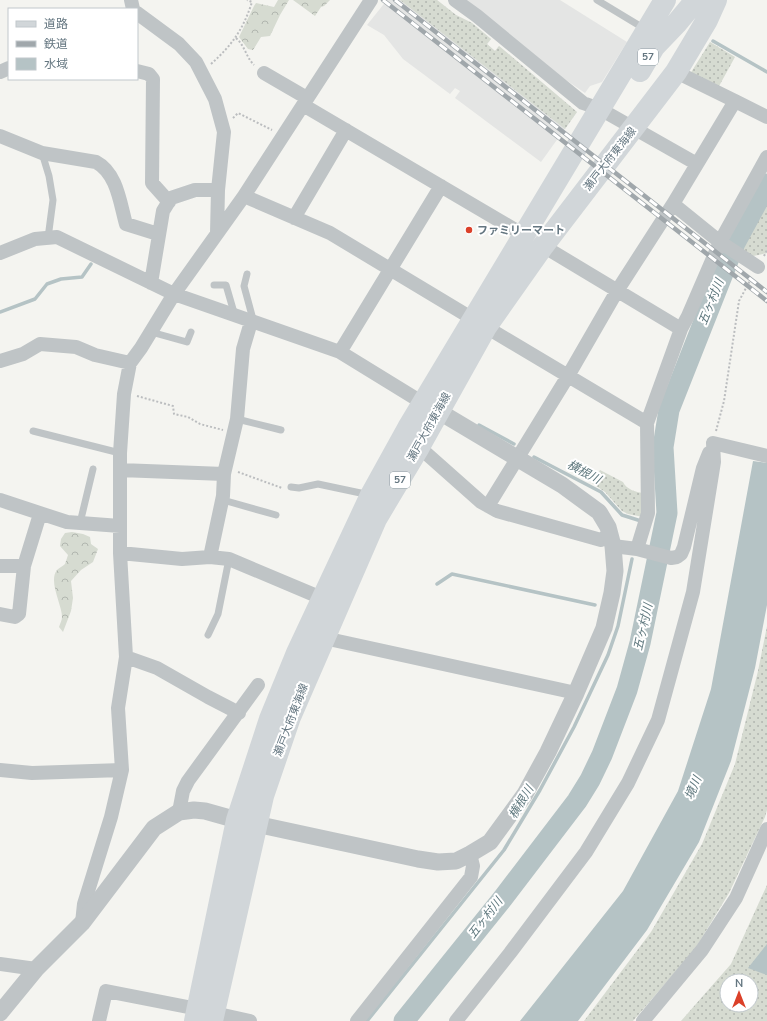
<svg xmlns="http://www.w3.org/2000/svg" width="767" height="1021" viewBox="0 0 767 1021" font-family="'Nunito Sans','Noto Sans JP',sans-serif">
<defs>
<pattern id="grass-dots" width="8" height="8" patternUnits="userSpaceOnUse"><rect width="8" height="8" fill="#d6dbd1"/><path d="M2 2h.1M6 6h.1" fill="none" stroke="#b1b6af" stroke-width="1.8" stroke-linecap="round"/></pattern>
<pattern id="forest-crowns" width="20" height="18" patternUnits="userSpaceOnUse"><rect width="20" height="18" fill="#d6dbd1"/><path d="M2 6a3 3 0 1 1 6 0M12 15a3 3 0 1 1 6 0" fill="none" stroke="#b1b6af"/></pattern>
</defs>
<rect width="100%" height="100%" fill="#f4f4f0"/>
<path fill="#e4e5e4" d="M387,0H437L456,15L472,23L491,39L487,44L495,51L499,46L577,112L541,162L455,98L460,91L455,88L450,94L403,59L384,35L367,25Z
M466,0H560L627,42L602,82L590,86L585,93L547,67Z"/>
<path fill="url(#grass-dots)" fill-rule="evenodd" d="M400,0H437L456,15L472,23L491,39L487,44L495,51L499,46L577,112L565,129Z
M710,42L735,57L718,88L690,74Z
M767,197V253L749,257L741,253Z
M600,470L623,482C626,489 637,493 644,493L643,517L628,514L622,511L605,492L592,483Z
M767,626V810L765,817L729,893L695,949L633,1021H584L651,932L702,844L735,764L758,671Z
M767,885V1021H681L731,964ZM727,981H751V1005H727Z"/>
<path fill="url(#forest-crowns)" d="M278,0H289L280,15L270,36L261,37L253,50L248,49L239,37L254,6L256,3L274,7Z
M293,0H330L324,6L321,7L315,16Z
M72,532L83,534L90,537L91,544L98,549L93,562L81,570L71,581L73,598L71,611L63,632L59,627C60,624 62,620 62,617C62,605 48,581 57,570C59,568 63,566 65,564L68,555L60,546L61,539L65,533Z"/>
<path fill="#b5c3c5" d="M753,461L767,463V605L755,668L731,761L699,842L647,930L578,1021H520L623,891L678,791L711,689Z
M767,944V975L748,968Z"/>
<g fill="none" stroke-linecap="round" stroke-linejoin="round">
<path stroke="#b5c3c5" stroke-width="3.5" d="M713,41L767,72
M0,312L35,299L47,284L61,279L82,277L91,264
M479,425L514,444
M534,457L601,492L622,515L641,521
M437,584L452,574L595,605
M367,1021L504,850L540,790L574,727L608,655L618,626L632,559"/>
<path stroke="#b5c3c5" stroke-width="21" d="M404,1021L503,898L577,801L590,780L602,755L627,690L640,643L667,513L663,447L669,410L735,243L767,184"/>
<path stroke="#bbbdbf" stroke-width="2" stroke-dasharray="2 2" stroke-linecap="butt" d="M236,38C245,46 246,57 254,65
M211,64C232,45 243,30 252,2L247,0
M233,118L238,113L272,130
M764,256L767,250
M137,396L173,406L174,414L188,417L200,424L223,430
M716,431L724,401L739,301L752,277
M238,472L282,488"/>
<path stroke="#bfc4c6" stroke-width="7" d="M597,0L645,29
M42,153L49,176L53,200L48,238
M247,274L244,286L254,323
M214,285H226L235,316
M151,332L187,342L191,332
M237,419L281,430
M33,431L120,453
M291,487L299,488L318,484L370,495
M223,500L276,515
M80,523L93,469
M208,635L218,614L229,559"/>
<path stroke="#bfc4c6" stroke-width="14" d="M131,0L133,9
M455,0L477,16L583,103L600,109L697,164
M137,13L179,44L196,62L215,99L224,132L218,190L217,233
M137,71L149,74L153,79L152,183L169,202
M0,72L9,68
M676,72L735,101
M264,73L307,98
M303,105L524,235
M0,136L42,153L96,162C117,173 120,203 126,224L158,234
M244,196L330,233L473,319
M294,218L346,130
M543,246L681,329
M0,253L35,239L57,237L174,294L340,352L423,403
M758,267L720,242L673,204L735,101L767,117
M151,283L163,211L171,198L195,190H218
M486,327L647,423L681,329L688,316L720,242L767,157
M340,352L441,186
M0,361L23,354L40,344L76,347L95,355L130,363
M713,443L767,456
M419,447L481,502L497,511L601,540L610,535
M120,470L224,474
M0,500L67,522L120,526
M488,506L568,376L617,291L673,204
M613,546L637,549L671,558L677,557L681,554L684,547L703,468L709,453
M637,549L648,513L647,423
M120,553L182,559L210,557L229,559L324,599
M210,557L223,496L224,474L237,419L243,349L251,322
M0,566H24
M0,614L15,617L19,614L24,566L40,514
M324,638L576,693
M126,657L157,668L208,697L239,713
M0,770L32,773L122,770
M179,812L183,791L188,781L258,685
M82,923L84,904L111,817L122,770L118,708L126,657L120,553V453L124,394L130,363L141,348L174,294L244,196L371,0
M0,964L36,969
M214,1013L250,1021
M99,1021L106,991L198,1009
M357,1021L471,877L473,866L470,854
M456,1021L510,953L586,852L628,783L658,720L693,592L714,462L713,443
M643,1021L702,950L736,898L767,829"/>
<path stroke="#bfc4c6" stroke-width="17" d="M0,1013L36,969L82,923L154,828L179,812L194,810L205,811L237,820L418,859L438,862L456,861L470,854L490,842L525,794L548,752L576,693L604,628L612,593L615,571L613,546L608,527L599,512L562,485L428,405"/>
<path stroke="#d1d6d9" stroke-width="22" d="M640,71L654,47L676,24L696,0
M195,1021L237,820L270,719L297,653L371,495L408,428L665,0
M212,1021L263,796L290,717L376,519L419,447L486,327L543,246L676,72L707,20L716,0"/>
<defs>
<path id="rail" d="M383,0L767,301
M395,0L767,292"/>
</defs>
<use href="#rail" stroke="#a0a7ab" stroke-width="4.5"/>
<use href="#rail" stroke="#fff" stroke-width="3" stroke-dasharray="9" stroke-linecap="butt"/>
</g>
<circle fill="#db4029" stroke="#fff" stroke-width="1.5" cx="469" cy="230" r="4"/>
<g text-anchor="middle" dominant-baseline="central" stroke-width="4" stroke-linejoin="round" paint-order="stroke">
<g fill="#fff" stroke="#929fa6" stroke-width="1">
<rect x="638" y="49" width="20" height="16" rx="3"/>
<rect x="390" y="472" width="20" height="16" rx="3"/>
</g>
<g font-size="10" font-weight="bold" fill="#647680">
<text x="648" y="57">57</text>
<text x="400" y="480">57</text>
</g>
<g font-size="11" fill="#647680" stroke="#fff">
<text transform="translate(610 159) rotate(-52)">瀬戸大府東海線</text>
<text transform="translate(429 427) rotate(-61)">瀬戸大府東海線</text>
<text transform="translate(291 720) rotate(-69)">瀬戸大府東海線</text>
</g>
<g font-size="11" font-weight="bold" fill="#647680" stroke="#fff" text-anchor="start">
<text x="477" y="230">ファミリーマート</text>
</g>
<g font-size="12" font-style="italic" fill="#5f787e" stroke="#fff">
<text transform="translate(711 302) rotate(-68)">五ヶ村川</text>
<text transform="translate(584 472) rotate(28)">横根川</text>
<text transform="translate(643 627) rotate(-77)">五ヶ村川</text>
<text transform="translate(693 788) rotate(-67)">境川</text>
<text transform="translate(521 802) rotate(-59)">横根川</text>
<text transform="translate(485 918) rotate(-52)">五ヶ村川</text>
</g>
</g>
<rect x="8" y="8" width="130" height="72" fill="#ffffff" stroke="#c1c8cc"/>
<rect x="16" y="21" width="20" height="6" fill="#d1d6d9" stroke="#c1c8cc"/>
<text x="44" y="28" font-size="12" fill="#647680">道路</text>
<rect x="16" y="41" width="20" height="6" fill="#a0a7ab" stroke="#c1c8cc"/>
<text x="44" y="48" font-size="12" fill="#647680">鉄道</text>
<rect x="16" y="58" width="20" height="12" fill="#b5c3c5" stroke="#c1c8cc"/>
<text x="44" y="68" font-size="12" fill="#647680">水域</text>
<g transform="translate(739 993)"><circle r="19" fill="#ffffff" stroke="#c1c8cc"/>
<path d="M0-3L7 15L0 10L-7 15Z" fill="#db4029"/>
<text y="-6" font-size="11" font-weight="bold" text-anchor="middle" fill="#647680">N</text>
</g>
</svg>
